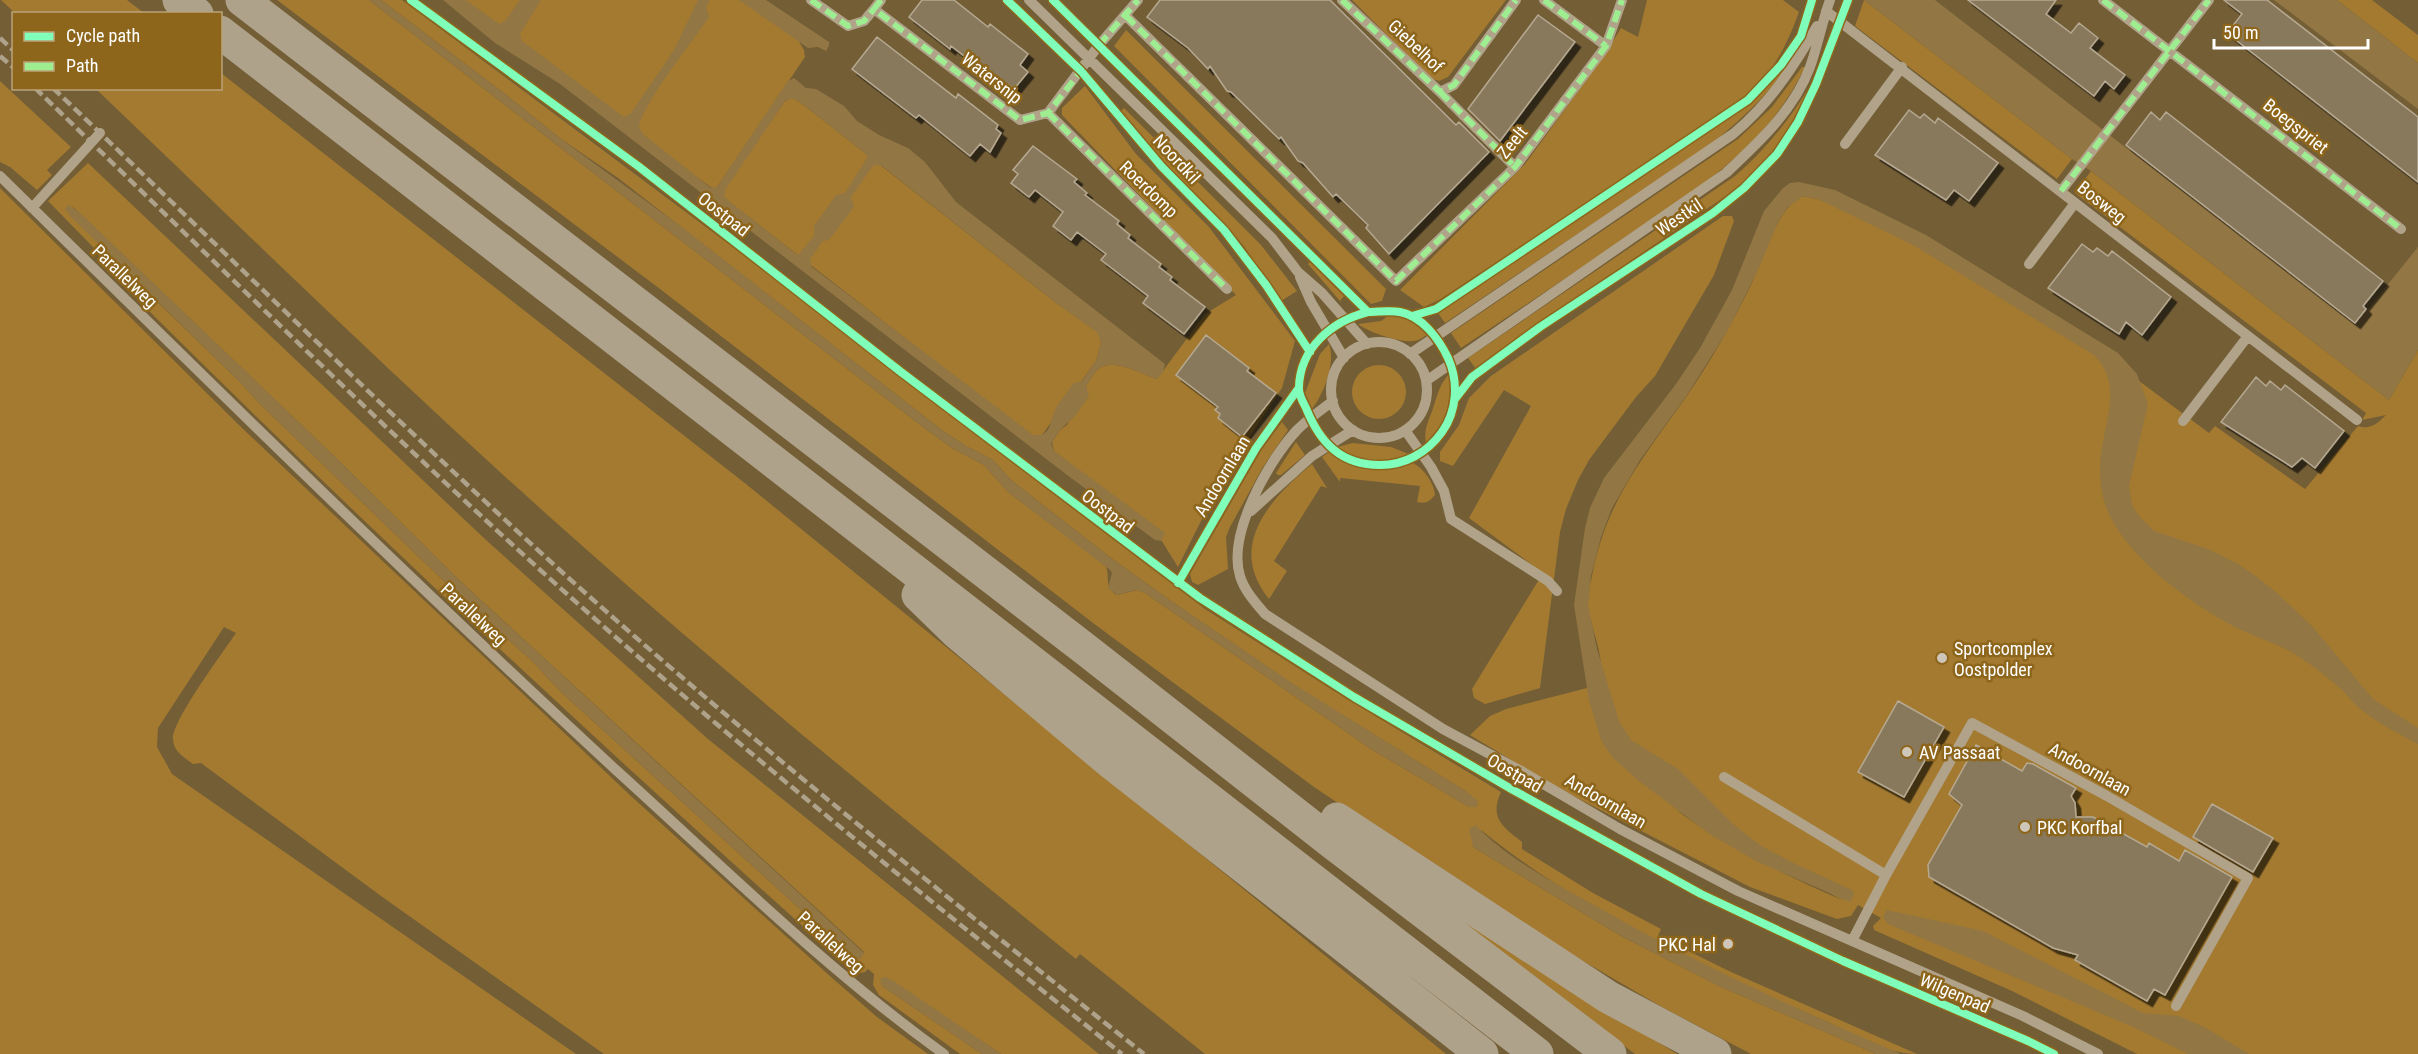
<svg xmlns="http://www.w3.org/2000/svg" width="2418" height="1054" viewBox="0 0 2418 1054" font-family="'Roboto Condensed',sans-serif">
<defs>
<filter id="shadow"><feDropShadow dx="5.5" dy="5.5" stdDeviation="0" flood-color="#0009"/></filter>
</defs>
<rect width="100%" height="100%" fill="#735e36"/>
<path fill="#a37a30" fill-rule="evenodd" d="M1,0H127L144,13H15Z
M277,0H369L923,427L952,448L984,465L1008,492L1106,566C1110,578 1104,588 1117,595L1137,590L1145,593L1371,749L1469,807L1467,792L1294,685L1171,601L1111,558L1011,480L993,460L966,446L943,431L618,178L561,139L505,94L381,0H402L872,351L980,438L1205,609L1334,691L1501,792C1489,818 1503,827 1522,842V849L1593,893L1661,929L1658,936L1731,972L1917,1054C1885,1054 1852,1033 1823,1020C1708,970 1579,910 1481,830L1473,847L1621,936L1719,986L1876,1054H1751L1662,1007L1511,919L1314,787L1093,623L660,289Z
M460,0H740L798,40L804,50L805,57L715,190L626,127Z
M1352,0H1506L1448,77L1439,81L1430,78Z
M1647,0H1783L1799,12C1787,47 1768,81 1738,103L1439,300L1424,307L1400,290L1525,164L1604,56L1621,28L1638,37Z
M1864,0L2072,159L2057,179L1855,26Z
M2337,0H2372L2418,35V63Z
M1126,30L1386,289L1382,301L1371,304L1114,46Z
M1802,67H1805C1766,150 1687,196 1613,246C1563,280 1512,314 1461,348L1451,333L1738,139L1772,107Z
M1783,68L1786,69C1764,99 1738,122 1710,145L1445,323L1438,313L1749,103Z
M221,73L746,484L1446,1054H1205L1080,954L1076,959C914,827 752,696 596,558C424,407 261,247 96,89L220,88Z
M0,81L71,147L47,170L52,175L37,190L10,167L0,162Z
M1085,86L1136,154L1209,227L1295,341L1282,388L1223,477L1178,567L1158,535L1054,451L1052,442L1060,430L1067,425L1087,390L1086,386C1090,380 1095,370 1101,367C1117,359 1142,374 1157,379L1205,314L1236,295L1062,115V108Z
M1809,87C1808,116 1762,164 1742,185L1523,334L1476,369L1468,358L1735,176C1765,150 1789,121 1809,87Z
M789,99H795L805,106L1055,302L1099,333L1101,343L1096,361L1042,435L1034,438L719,194L785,101Z
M1124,108L1261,245L1297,291L1281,301L1243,245L1226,226L1160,161L1121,111Z
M88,163L486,540L708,739L1099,1054H1001L885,977L882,986L982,1054H960L879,995L873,985L874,974L868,969L865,972L856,974C613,757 374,535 143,305L137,297L135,290L48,201ZM71,205L334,456L458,579L864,952L860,959L853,957L562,693L533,662L447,584L260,404L240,382L136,281Z
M2091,171L2389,400L2418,350V1054H2137L2012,991L1874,930L1873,926L1881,918L1858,905L1851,916L1837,919L1750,887L1554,786L1470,735L1490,716L1506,709L1587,688L1602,742C1601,716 1603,690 1601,665C1600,646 1591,627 1588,607C1587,598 1590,585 1592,576C1606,501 1643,458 1686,397C1710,363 1731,325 1750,287C1763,260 1775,209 1803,196L1818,199L1839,208L1855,206L2080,337L2209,433L2215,426L2305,489L2358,426C2370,430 2377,424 2386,415L2362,420L2366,413L2075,193ZM1676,810L1844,901C1785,875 1729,848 1676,810Z
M0,188L240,426L632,797L831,977L877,1017L928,1054H604L381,896L201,763L193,764C184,757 174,752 173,740C170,723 224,651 236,633L224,627L158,728L157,747L172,774L576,1054H0Z
M1723,216H1732L1734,221L1714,275L1655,376L1636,397L1589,460L1578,480L1566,509L1560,532L1540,688L1485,704L1474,698L1472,689L1543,573L1469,518L1531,406L1504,390L1453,466L1440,461V452L1459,425L1469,398L1491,376Z
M1310,262L1344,296L1340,301L1308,264Z
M1392,313C1406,318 1417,323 1427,335C1422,338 1418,341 1413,341C1400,343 1368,332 1358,324L1381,321Z
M1329,344C1336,362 1324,394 1312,409L1305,393L1320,354Z
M1352 392a27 27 0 1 1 54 0a27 27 0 1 1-54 0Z
M1449,374C1452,402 1447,423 1426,443C1423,428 1430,419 1434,405C1438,393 1440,384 1449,374Z
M1282,422L1288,430L1263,467L1230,527L1226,537L1228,569L1198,585L1192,582L1190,574L1262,449Z
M1296,442L1305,455L1281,475H1278L1276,473Z
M1353,443L1391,447L1411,455C1387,467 1358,463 1337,447Z
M1329,452C1355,470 1384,474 1413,463C1424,469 1434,483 1435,495C1429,502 1426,504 1417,502L1420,486L1340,478V482L1322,457Z
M1312,464L1327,488L1321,486L1274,561L1287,571L1269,599C1226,546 1270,499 1312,464Z
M1427,897L1677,1054H1635Z"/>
<path fill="#927643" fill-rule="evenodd" d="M369,0H381L505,94L561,139L683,228L943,431L966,446L993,460L1011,480L1111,558L1171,601L1295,685L1467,792L1478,801L1477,807H1469L1371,749L1145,593L1136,590L1117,595L1108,588L1112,573L1110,570L1008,492L984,465L952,448L923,427Z
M443,0H466L499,24L505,21L520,0H541L520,34L522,41L624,117L631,113L674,50L698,0H710L706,7L709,17C694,39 642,105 639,127L643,134L711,188L717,187L788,81L794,78L806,88L816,89L844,106L857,121L879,135L908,148L925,162L956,202L1165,364L1163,372L1157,379C1142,374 1117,359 1101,367C1095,370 1090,380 1086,386L1089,396L1075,416L1060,430L1051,443L1054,451L1165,533L1161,541L1155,540L1067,475L560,84L495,43ZM789,99H795L805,106L866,154L867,158L845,193L836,195L814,226V236L799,254H796L724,197L725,190L785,101ZM876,165L882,166L1055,302L1098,333L1101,343L1096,361L1081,382L1074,383C1068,391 1061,399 1056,408C1050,417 1053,438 1033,435L812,267L810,259L823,241L829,240L854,207L851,197L872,167Z
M739,0H766L829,42V46L826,51L818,47L808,48Z
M1864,0H1935L2355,325L2418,247V350L2389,400L2091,171L2072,159Z
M2274,0H2337L2418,63V109Z
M1799,182L1835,190L1926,235L2118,353L2137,374L2148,404L2129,486L2132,505L2139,516L2154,531L2208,549L2238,564L2257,577L2277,593L2312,626L2373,699L2418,728V744C2401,735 2383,726 2367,714C2358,708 2351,700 2344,692C2331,680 2316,668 2301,658C2282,645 2260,639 2239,629C2192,605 2123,556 2105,504C2100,488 2099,471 2101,454C2105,420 2123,384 2094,355L1913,245L1818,199L1803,196L1788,207L1779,220L1758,270L1728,330L1687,395L1640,460L1612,508L1601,537L1591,576L1588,605L1597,649L1619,721L1631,740L1678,769L1733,824L1760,845L1791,862L1852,890L1854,894L1850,902L1758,862L1711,835L1639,781L1613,758L1602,742L1589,701L1574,605L1585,528L1590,508L1604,478L1676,384L1700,348L1732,290L1764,211L1783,188L1790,183Z
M68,205L79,212L334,456L458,579L864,953L860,959L853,957L562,693L533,662L447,584L260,404L240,382L72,218L65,209Z
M1476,825C1500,853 1552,882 1585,900C1687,959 1793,1008 1901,1054H1876L1719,986L1621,936L1473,847L1469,829Z
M1887,910L1983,931L2143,1013L2179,1016L2204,1027L2249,1054H2188L2131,1026L1888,924L1883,917Z
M885,977L895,982L1001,1054H982L882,986L880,979Z"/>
<path fill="#89795b" stroke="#b6a992" stroke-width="1.5" filter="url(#shadow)" d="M922,0H954L988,27L990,24L1028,54L1020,65L1028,72L1014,89L1009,85L1006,88L951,46L950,49L909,17Z
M1160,0H1330L1456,125L1459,122L1489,152L1389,254L1366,228L1368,225L1336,194L1333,197L1303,163L1298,161L1281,137L1279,139L1231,92L1227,91L1210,66L1208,69L1188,48L1147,17Z
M1968,0H2056L2046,14L2071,33L2079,23L2098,38L2090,48L2125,75L2114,89L2105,81L2094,96Z
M2224,0H2267L2418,117V182L2227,33L2242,14Z
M1538,15L1575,42L1500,141L1468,109Z
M877,37L956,98L958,94L998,125L996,129L1001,133L990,152L980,144L970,156L919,115L916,118L852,69Z
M1909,110L1920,118L1924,114L1935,123L1938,118L1998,163L1969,201L1954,190L1946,200L1875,155Z
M2151,112L2160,120L2166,112L2383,281L2363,306L2366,309L2355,323L2126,145Z
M1033,146L1077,179L1074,182L1087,193L1085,195L1119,221L1117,224L1130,235L1128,238L1161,264L1159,267L1172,277L1170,280L1205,307L1184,334L1143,303L1148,296L1101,260L1106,254L1077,232L1071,240L1053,226L1063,212L1035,190L1029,197L1011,183L1018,174L1013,170Z
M2082,244L2093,252L2097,248L2108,256L2112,251L2171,297L2142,335L2126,322L2119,334L2048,288Z
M1206,335L1249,368L1247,371L1276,393L1242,437L1218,418L1220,414L1215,410L1218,407L1176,375Z
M2256,377L2266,386L2270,381L2281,390L2285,385L2344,431L2315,468L2302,458L2292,467L2221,422Z
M1898,701L1944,727L1904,797L1858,772Z
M1976,745L2022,771L2027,763L2033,764L2076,788L2071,796L2075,803L2076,817H2093L2147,847L2149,843L2179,861L2185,850L2232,877L2165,995L2154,989L2147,1001L2075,960L2078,955L2053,948L1929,877L1928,865L1962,805L1949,794Z
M2212,804L2273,838L2253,872L2193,837Z"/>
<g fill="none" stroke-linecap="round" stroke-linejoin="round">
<path stroke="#b0a38a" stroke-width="10" d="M811,0L848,26L864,21L874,9
M881,0L874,9L1020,120L1048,113L1099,45L1138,0
M1029,0L1272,238L1298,272L1322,293L1367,344
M1342,0L1440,92L1454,85L1516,0
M1544,0L1606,46
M2103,0L2401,229
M1826,11L2357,420
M1126,16L1396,281L1515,167L1606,46L1622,0
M1440,92L1515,167
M1048,113L1227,289
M1845,144L1902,67
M0,176C203,376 406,576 616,770C723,867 827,970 944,1054
M2061,191L2209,0
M32,208L100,133
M2029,264L2075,203
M1300,277L1311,302L1344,358
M1331 390a48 48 0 1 1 96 0a48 48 0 1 1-96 0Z
M1410,354L1733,134C1770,103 1793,68 1817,26
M1426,381L1726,173C1759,142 1794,110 1810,67C1818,45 1822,22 1830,0
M1333,401C1321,410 1308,419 1297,430C1269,460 1227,534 1240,576C1244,590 1255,602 1265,614L1443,729L1523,772L1620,829L1738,891L2023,1016L2098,1054
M2183,421L2248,336
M1405,430L1431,467L1444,491L1451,519L1548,581L1557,591
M1251,511L1312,456L1353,430
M1724,777L1886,875
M1852,941L1886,875L1972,723L2107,796L2248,878L2176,1006"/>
<path stroke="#afa28a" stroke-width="33" d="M179,0L197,14
M242,0L1085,649L1334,844L1610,1054
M220,32L1537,1054
M918,595L957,633L1109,761L1482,1054
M1337,819L1608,997L1715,1054"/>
<path stroke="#afa28a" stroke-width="4.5" stroke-dasharray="10 4.5" stroke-linecap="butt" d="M0,38L14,51
M0,56L14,68
M35,88C202,249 366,412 538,568C726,738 924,896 1122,1054
M53,88C223,250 389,415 563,573C750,741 947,897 1144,1054"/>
<path stroke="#9fed91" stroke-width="6" stroke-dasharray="12 6" stroke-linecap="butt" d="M811,0L848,26L864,21L874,9
M881,0L874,9L1020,120L1048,113L1081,71
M1342,0L1440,92L1454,85L1516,0
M1544,0L1606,46
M2103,0L2401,229
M1126,16L1396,281L1515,167L1606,46L1622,0
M1099,45L1138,0
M1440,92L1515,167
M1048,113L1227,289
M2061,191L2209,0"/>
<defs>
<path id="cycleway" d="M411,0L638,166L901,372L1200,598L1354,697L1431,742L1513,790L1701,894L1843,961L2028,1041L2054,1054
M1007,0L1081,71L1162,167L1224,230L1266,285L1310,352
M1053,0L1368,312
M1368,312C1378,312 1390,310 1400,312C1422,316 1439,339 1448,358C1459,382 1457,411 1442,432C1427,453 1405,465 1380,465C1341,465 1320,443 1306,408C1303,402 1298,394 1299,387C1300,348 1332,321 1368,312Z
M1412,316L1436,309L1748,100L1781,65L1801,36L1812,0
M1455,399L1472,377L1540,327L1713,213L1744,188L1777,154L1798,122L1816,84L1848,0
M1178,583L1256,448L1298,389"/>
</defs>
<use href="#cycleway" stroke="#8d661c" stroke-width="11"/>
<use href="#cycleway" stroke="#80ffba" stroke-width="8"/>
</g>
<g fill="#cec7b9" stroke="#8d661c" stroke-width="2">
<circle cx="1942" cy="658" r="6"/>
<circle cx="1907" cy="752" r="6"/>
<circle cx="2025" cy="827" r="6"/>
<circle cx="1728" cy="944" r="6"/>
</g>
<g text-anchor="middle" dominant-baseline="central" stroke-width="5" stroke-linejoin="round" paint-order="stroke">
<g font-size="18" fill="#fff" stroke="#8d661c">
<text transform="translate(1416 46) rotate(43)">Giebelhof</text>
<text transform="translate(992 78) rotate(38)">Watersnip</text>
<text transform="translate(2296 126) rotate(38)">Boegspriet</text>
<text transform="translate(1512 142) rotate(-51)">Zeelt</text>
<text transform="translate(1177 159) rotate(47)">Noordkil</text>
<text transform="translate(1149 189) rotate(44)">Roerdomp</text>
<text transform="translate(2102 202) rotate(38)">Bosweg</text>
<text transform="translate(724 214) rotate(38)">Oostpad</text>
<text transform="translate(1679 217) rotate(-34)">Westkil</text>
<text transform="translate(125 276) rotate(44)">Parallelweg</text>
<text transform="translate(1222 476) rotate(-59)">Andoornlaan</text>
<text transform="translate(1108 511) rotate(37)">Oostpad</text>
<text transform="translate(474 614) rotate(43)">Parallelweg</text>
<text transform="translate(2090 769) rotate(29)">Andoornlaan</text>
<text transform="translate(1515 773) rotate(30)">Oostpad</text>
<text transform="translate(1606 801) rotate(30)">Andoornlaan</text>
<text transform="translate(831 942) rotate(42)">Parallelweg</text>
<text transform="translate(1955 993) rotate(23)">Wilgenpad</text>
</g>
<g font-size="18" fill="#fff" stroke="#8d661c" text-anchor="start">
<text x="1954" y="648">Sportcomplex<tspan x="1954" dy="21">Oostpolder</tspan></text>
<text x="1919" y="752">AV Passaat</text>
<text x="2037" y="827">PKC Korfbal</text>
<text x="1716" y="944" text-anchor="end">PKC Hal</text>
</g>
</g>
<rect x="12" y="12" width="210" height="78" fill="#8d661c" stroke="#bba377" stroke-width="1.5"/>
<rect x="24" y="32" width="30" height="9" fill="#80ffba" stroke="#bba377" stroke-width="1.5"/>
<text x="66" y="42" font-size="18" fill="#ffffff">Cycle path</text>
<rect x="24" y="62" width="30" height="9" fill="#9fed91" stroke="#bba377" stroke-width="1.5"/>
<text x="66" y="72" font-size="18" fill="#ffffff">Path</text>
<path d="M2214 39v9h154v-9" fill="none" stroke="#ffffff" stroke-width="3"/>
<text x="2223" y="39" font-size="18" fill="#ffffff" stroke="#8d661c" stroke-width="4.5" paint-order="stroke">50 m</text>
</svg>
